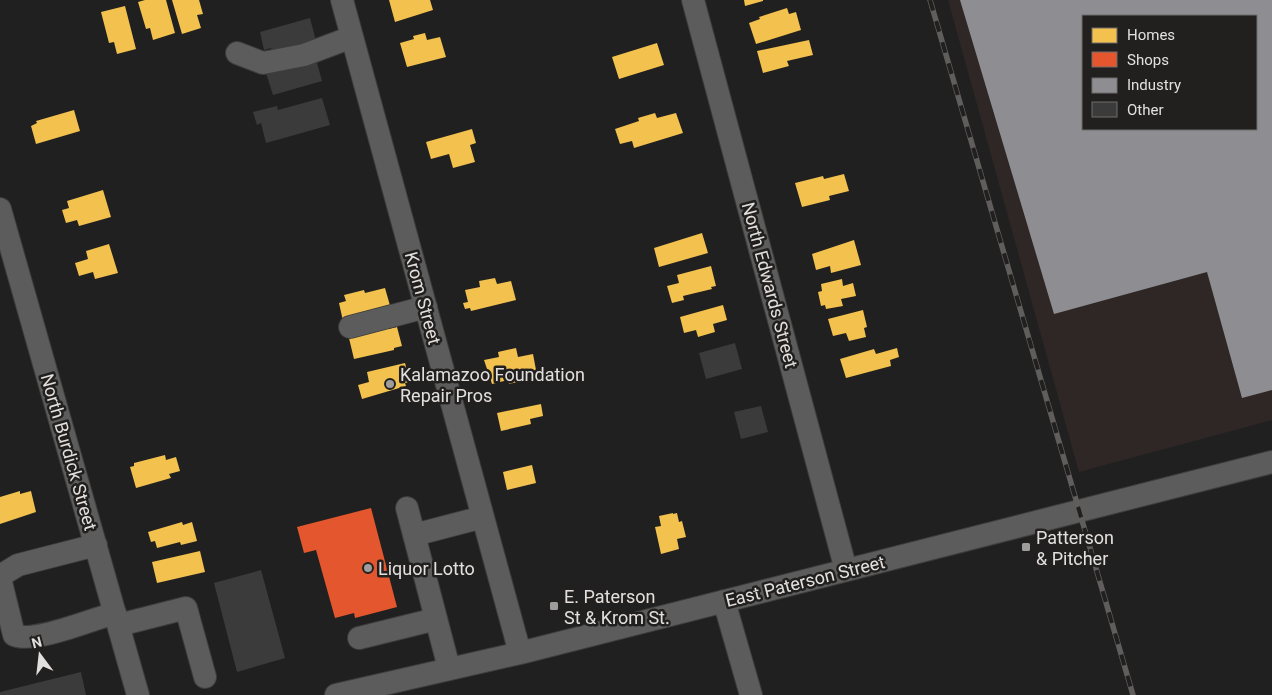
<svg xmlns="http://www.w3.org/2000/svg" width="1272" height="695" viewBox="0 0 1272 695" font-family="Roboto,sans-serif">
<rect width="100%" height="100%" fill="#212020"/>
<path fill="#2f2725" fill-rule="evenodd" d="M948,0H1272V420L1079,472ZM1083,16H1256V129H1083Z"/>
<path fill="#f2c14e" d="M145,0H166L175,33L153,40L150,28L146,29L138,2Z
M172,0H199L203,14L197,15L201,28L182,34Z
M389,0H430L433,10L395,22Z
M744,0H763V1L745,6Z
M125,6L136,49L117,54L114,42L109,43L101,12Z
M787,8L789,14L796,12L801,30L756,44L749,23L760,19L759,17Z
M425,33L427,40L440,37L446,57L407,67L400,43L414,39L413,36Z
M809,40L813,55L787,61L789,66L763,73L757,51Z
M657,43L664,65L619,79L612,57Z
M74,110L80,131L36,144L31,126L37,123L36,121Z
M655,113L657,118L676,113L683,133L634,148L632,141L620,144L615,129L639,121L638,118Z
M472,129L476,143L470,145L475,162L453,168L449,154L431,159L426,142Z
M844,174L849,191L829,196L830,200L802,207L795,183L823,176L824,179Z
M103,190L111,217L79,226L77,220L66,223L62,210L69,208L67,201Z
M702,233L708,253L659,267L654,248Z
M854,240L861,265L831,273L830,266L816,270L812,254Z
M109,244L118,273L95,279L93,272L79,276L75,263L88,259L86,251Z
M711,266L716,286L711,287L712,289L683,296L684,300L672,303L667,286L679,283L677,275Z
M495,278L497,284L511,281L516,300L471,311L470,308L465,309L463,303L468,302L465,290L480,287L479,281Z
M842,279L843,286L853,283L856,296L841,299L843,306L826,309L825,305L821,306L818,292L822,291L821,284Z
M385,288L391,309L343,321L339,303L346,301L344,295L364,290L365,293Z
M723,305L727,320L713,324L715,332L698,337L696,330L684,333L680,317Z
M863,310L867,327L864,328L866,337L849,341L846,333L833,336L828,319Z
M388,327V329L397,327L402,346L394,348V350L354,359L348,334Z
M516,348L518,357L533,354L536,370L533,371L535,378L509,384L508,380L492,384L484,360L499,357L498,352Z
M897,348L899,357L890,360L891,366L846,378L840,359L874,349L876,354Z
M405,363L410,382L405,383L406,386L362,399L358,385L369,382L367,372Z
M541,404L543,416L530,419L531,424L501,431L497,413Z
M165,455L166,460L176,457L180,471L169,474L171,478L136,488L130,467L134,466V463Z
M532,465L536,483L507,490L503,472Z
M20,491V494L31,491L36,512L0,524V497Z
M673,513V514L677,513L679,522L682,521L686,537L677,539L679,549L661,554L655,527L661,526L659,516Z
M182,522L183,525L192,522L197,541L181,545L180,542L157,548L155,541L151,542L148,532Z
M200,551L205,572L157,583L152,562Z"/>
<path fill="#e4572e" d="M371,508L397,607L355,618L354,613L335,618L316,550L304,553L297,527Z"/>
<path fill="#8d8d92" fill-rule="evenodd" d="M960,0H1272V390L1242,398L1207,272L1054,314ZM1083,16H1256V129H1083Z"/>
<path fill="#3c3b3b" d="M310,18L316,41L273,53L271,48L264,50L260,32Z
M316,59L322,81L273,95L266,73Z
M322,98L330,125L266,143L261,123L257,125L253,112L277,106L278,110Z
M735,343L742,369L706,379L699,353Z
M761,406L768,432L741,439L734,412Z
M261,570L285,658L237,672L214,583Z
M81,672L86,695H0V692Z"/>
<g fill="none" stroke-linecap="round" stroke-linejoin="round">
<defs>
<path id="minor" d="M342,0L520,653
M693,0L846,570
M237,53L263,63L304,55L352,37
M0,209L138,695
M350,327L426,307
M407,508L449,668
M414,535L483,517
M0,576L18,565L96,545
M0,578L14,635C34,644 93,619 115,613
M724,601L751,695
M119,625L186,608L205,677
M359,638L436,619
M336,695L520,653L1272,462"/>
</defs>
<use href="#minor" stroke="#3d3d3d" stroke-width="24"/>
<use href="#minor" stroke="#5d5c5c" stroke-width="22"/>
<defs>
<path id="rail" d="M930,0L1133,695"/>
</defs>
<use href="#rail" stroke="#5f5e5d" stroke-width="5.5"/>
<use href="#rail" stroke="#221f1f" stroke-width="4" stroke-dasharray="11" stroke-linecap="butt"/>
</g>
<g fill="#9e9d9c" stroke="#221f1f" stroke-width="2">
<circle cx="390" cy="384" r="5"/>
<rect x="1021" y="542" width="10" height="10" rx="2.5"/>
<circle cx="368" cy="568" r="5"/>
<rect x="549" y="601" width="10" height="10" rx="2.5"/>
</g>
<g text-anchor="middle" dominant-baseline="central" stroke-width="5" stroke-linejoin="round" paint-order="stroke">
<g font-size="18" fill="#e2e0df" stroke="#221f1f">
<text transform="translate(770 285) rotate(75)">North Edwards Street</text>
<text transform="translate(423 298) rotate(75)">Krom Street</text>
<text transform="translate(69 452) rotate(74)">North Burdick Street</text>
<text transform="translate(805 581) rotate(-14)">East Paterson Street</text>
</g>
<g font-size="18" fill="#e2e0df" stroke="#221f1f" text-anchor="start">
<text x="400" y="374">Kalamazoo Foundation<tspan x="400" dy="21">Repair Pros</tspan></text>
<text x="1036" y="537">Patterson<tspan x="1036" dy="21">&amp; Pitcher</tspan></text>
<text x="378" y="568">Liquor Lotto</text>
<text x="564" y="596">E. Paterson<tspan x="564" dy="21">St &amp; Krom St.</tspan></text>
</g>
</g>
<rect x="1082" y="15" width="175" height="115" fill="#221f1f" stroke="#6f6c6c"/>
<rect x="1092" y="28" width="25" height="15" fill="#f2c14e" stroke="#6f6c6c"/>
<text x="1127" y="40" font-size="15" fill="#e2e0df">Homes</text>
<rect x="1092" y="52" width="25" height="15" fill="#e4572e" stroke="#6f6c6c"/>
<text x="1127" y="65" font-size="15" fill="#e2e0df">Shops</text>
<rect x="1092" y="78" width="25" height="15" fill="#8d8d92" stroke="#6f6c6c"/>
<text x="1127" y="90" font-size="15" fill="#e2e0df">Industry</text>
<rect x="1092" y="102" width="25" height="15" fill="#3c3b3b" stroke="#6f6c6c"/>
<text x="1127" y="115" font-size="15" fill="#e2e0df">Other</text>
<g transform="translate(40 655) rotate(345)" stroke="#221f1f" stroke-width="4" paint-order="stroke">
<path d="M0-4L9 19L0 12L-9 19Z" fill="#e2e0df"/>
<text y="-8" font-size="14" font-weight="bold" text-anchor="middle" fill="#e2e0df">N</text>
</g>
</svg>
